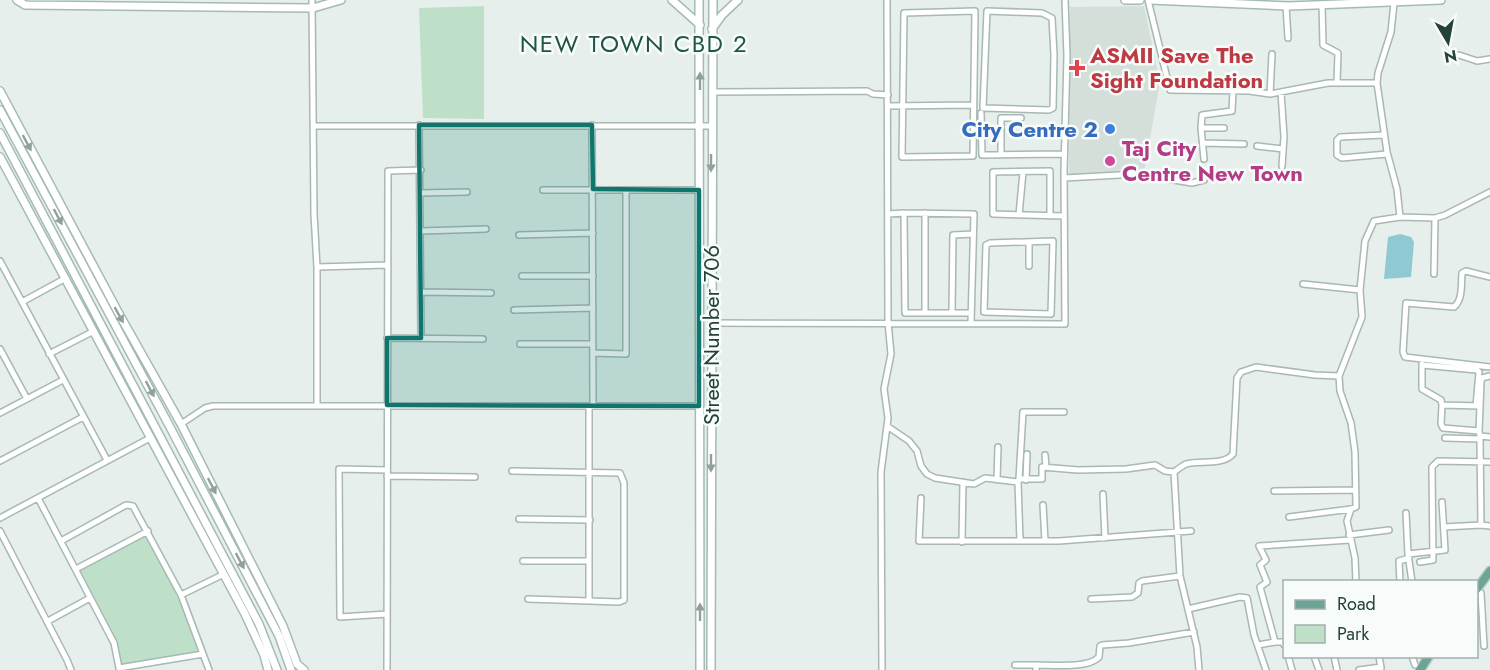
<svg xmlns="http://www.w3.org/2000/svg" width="1490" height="670" viewBox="0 0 1490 670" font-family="Jost,sans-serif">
<rect width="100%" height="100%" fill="#e6efeb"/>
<path fill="#d4dfda" d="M1144,6L1160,82L1143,178L1069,175L1070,7Z"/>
<path fill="#bfe0c8" d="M484,6V119L423,118L419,8Z
M148,531L203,654L119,668L112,634L76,569Z"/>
<path fill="#8ec9d4" d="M1400,234L1411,237L1414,242L1411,277L1384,279L1388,237Z"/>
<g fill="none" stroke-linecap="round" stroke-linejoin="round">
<defs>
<path id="street" d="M312,0L314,214L317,267V405
M1148,0L1170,90L1249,91L1270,94L1328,83H1377
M1322,5L1323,45L1338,53L1337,83
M1286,6L1288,38
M975,11L973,156L902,157L904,13Z
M987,11L1042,13L1052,18L1054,55L1053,108L1049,110L983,108Z
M1459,55L1477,61L1490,59
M712,92L867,91L873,94L888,95
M1281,92L1284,137L1282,166
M1270,94L1272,54
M888,106L973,105
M981,113L982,155L1064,154
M419,125L421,338
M592,125L593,406
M313,126H711
M1201,128L1202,115L1232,111L1233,90
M1384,135L1340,137L1337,140V155L1342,158L1387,154
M1203,143L1244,144
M1257,146L1283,149
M1001,154V118H1021
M1204,159L1201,128H1224
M1064,178L1138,174L1192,183L1204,180
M543,190H699
M421,193L467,192
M888,214L904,213
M1019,215L1023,172
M1050,216V171L993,172V214L1064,216
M1400,217L1435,218L1445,215L1490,192
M421,231L486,229
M519,235L593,233
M1053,241L1051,314L984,312L986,245L990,243Z
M0,261L107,460
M1029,266V242
M317,267L387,265
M1434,274L1435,218
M522,276H593
M1490,277L1466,271L1462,273C1461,284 1463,300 1454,307L1406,303L1403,352L1405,357L1490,367
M1303,284L1360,290
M422,292L491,293
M22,302L66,278
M514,310L593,308
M925,313V213
M952,313L953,235L973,234
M712,323L1065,324L1064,171L1067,56L1065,0
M971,323L974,214L904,213L905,313H971
M387,338L483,339
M520,344H593
M0,349L27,399
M593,353L626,354V190
M49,354L94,331
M1422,364V389L1441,400L1442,405
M1422,365L1477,370L1479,372L1476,406
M1480,406L1442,405L1441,424L1443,428L1479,431L1480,436L1490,437
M0,413L63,380
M181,424L205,408L213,406H699
M887,426L909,441L917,451L921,466L927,474L935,478L974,484L985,478L1018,482L1019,479H1042V467L1078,470L1126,469L1155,465L1165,471L1174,472
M1479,431L1481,382L1482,378L1490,376
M1445,438L1480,439L1481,525L1490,526
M1045,455L1046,467
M0,461L83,417
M512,471L620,473L624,483V600L619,602L528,599
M387,476L475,477
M1019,479L1023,412H1064
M997,480L998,447
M1026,480L1027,454
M1274,491L1355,490
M1103,494L1105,538
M38,498L114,643L119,668L203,654
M921,498L919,541H1020L1018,482
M1043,505L1045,541
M1406,513L1408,554
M1289,517L1351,509
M0,518L150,438
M519,519L590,520
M1444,527L1481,525
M0,531L67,660L71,670
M1349,535L1389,530
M61,541L126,505L133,506L181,595L209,670
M1020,541H1059L1191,531
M962,542L963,482
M523,561H589
M1420,562L1433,560L1432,467L1438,461L1490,462
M76,569L148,531
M1356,582L1355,558L1347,521L1351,509L1356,507L1355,452L1351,423L1340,391L1339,376L1362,317L1360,290L1365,241L1374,221L1400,217L1397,189L1387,152L1377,83L1378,73L1391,32L1394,3
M1400,582L1399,561L1409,558
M1412,582L1408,554L1445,550L1442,502
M1481,593L1484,646
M181,595L224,574
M1091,599L1132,597L1138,593L1139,583L1142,581L1180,576
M589,600V406
M1188,609L1240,597L1247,598L1254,635L1266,670
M387,614L340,617L339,469L387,470
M48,621L90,598
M1258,645L1275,642
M1284,645L1283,642H1275L1260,587L1267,582L1260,565L1266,560L1259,546L1350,540
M1288,656L1292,670
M1314,656L1319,670
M1334,656L1337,670
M1379,656L1381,668
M1412,656L1415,665
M1015,665H1036V670
M1036,665C1051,665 1088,669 1099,657L1100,646L1102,645L1129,643L1194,632
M387,670L388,171L421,170
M882,670L881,472L888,418L884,389L891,354L888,322L887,0
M1199,670L1197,647L1180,576L1174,472C1178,469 1182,466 1186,464C1200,460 1223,466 1233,454L1237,378L1241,372L1256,367L1315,375L1339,376
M1359,670L1381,667"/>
<path id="secondary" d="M17,0L25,5L313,8L341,0
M672,0L700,25
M699,0L700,670
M1125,0H1140
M1150,0L1289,6L1441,0
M712,29L722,15L738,0
M0,91L118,312L181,424L283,626L297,664L304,670
M0,110L171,429L266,611L279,636L291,670
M0,133L259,624L277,670
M0,157L245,614L264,655L268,670
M711,670L713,0"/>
<path id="primary" d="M1476,590L1490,571
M1420,670L1429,656"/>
</defs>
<use href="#street" stroke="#a8b8b2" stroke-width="8"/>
<use href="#secondary" stroke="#a4bbb3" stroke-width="10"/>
<use href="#primary" stroke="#c2cac8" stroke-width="11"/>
<use href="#street" stroke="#fff" stroke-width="5"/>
<use href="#secondary" stroke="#fff" stroke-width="7"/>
<use href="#primary" stroke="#6aa596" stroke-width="8"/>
</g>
<defs><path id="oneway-solid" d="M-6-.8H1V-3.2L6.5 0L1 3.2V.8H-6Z" transform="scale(1.5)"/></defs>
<g fill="#92a09c">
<use href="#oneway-solid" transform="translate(700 81) rotate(-90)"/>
<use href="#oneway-solid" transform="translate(27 143) rotate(62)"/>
<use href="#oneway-solid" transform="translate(711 163) rotate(90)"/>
<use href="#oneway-solid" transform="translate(58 217) rotate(62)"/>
<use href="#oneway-solid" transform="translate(119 315) rotate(61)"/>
<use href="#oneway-solid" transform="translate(150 389) rotate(62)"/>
<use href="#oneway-solid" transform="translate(711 463) rotate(90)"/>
<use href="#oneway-solid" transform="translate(212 486) rotate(63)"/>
<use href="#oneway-solid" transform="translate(240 561) rotate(62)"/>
<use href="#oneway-solid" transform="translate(700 612) rotate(-90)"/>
</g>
<path fill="#0f766e" fill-opacity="0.2" stroke="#0f766e" stroke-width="4.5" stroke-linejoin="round" d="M419,125H592L593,189L699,190V406L387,405V338H421Z"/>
<path fill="#e0444e" stroke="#f7fbf9" stroke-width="2" d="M1074 59h6v6h6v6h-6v6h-6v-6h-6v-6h6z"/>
<circle fill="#3f7fe0" stroke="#f7fbf9" stroke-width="2" cx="1110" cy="129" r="6"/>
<circle fill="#d1479c" stroke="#f7fbf9" stroke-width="2" cx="1110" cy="161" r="6"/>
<g text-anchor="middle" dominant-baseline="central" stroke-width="5" stroke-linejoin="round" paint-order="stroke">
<g font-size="22" font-weight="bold" fill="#be3a42" stroke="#f7fbf9" text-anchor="start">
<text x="1090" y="55">ASMII Save The<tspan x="1090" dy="25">Sight Foundation</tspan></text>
</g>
<g font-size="22" font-weight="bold" fill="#366cbe" stroke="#f7fbf9" text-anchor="end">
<text x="1098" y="129">City Centre 2</text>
</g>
<g font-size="22" font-weight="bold" fill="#b23c85" stroke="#f7fbf9" text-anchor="start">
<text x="1122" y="148">Taj City<tspan x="1122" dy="25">Centre New Town</tspan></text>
</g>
<g font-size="22" fill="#24423a" stroke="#f7fbf9">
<text transform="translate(711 335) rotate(-90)">Street Number 706</text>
</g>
<g font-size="24" letter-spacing="1.5" fill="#1f5548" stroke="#f7fbf9">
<text x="634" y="43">NEW TOWN CBD 2</text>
</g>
</g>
<rect x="1283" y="580" width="195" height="78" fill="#f7fbf9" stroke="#a3b1ad" stroke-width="1.5"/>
<rect x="1295" y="600" width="30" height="9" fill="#6aa596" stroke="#a3b1ad" stroke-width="1.5"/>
<text x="1337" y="610" font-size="18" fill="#24423a">Road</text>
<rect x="1295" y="625" width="30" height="18" fill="#bfe0c8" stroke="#a3b1ad" stroke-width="1.5"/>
<text x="1337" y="640" font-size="18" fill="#24423a">Park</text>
<g transform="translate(1448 42) rotate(170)" stroke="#f7fbf9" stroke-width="4.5" paint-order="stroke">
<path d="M0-4.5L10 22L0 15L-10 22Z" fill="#24423a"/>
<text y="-9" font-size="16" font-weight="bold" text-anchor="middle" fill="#24423a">N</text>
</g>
</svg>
